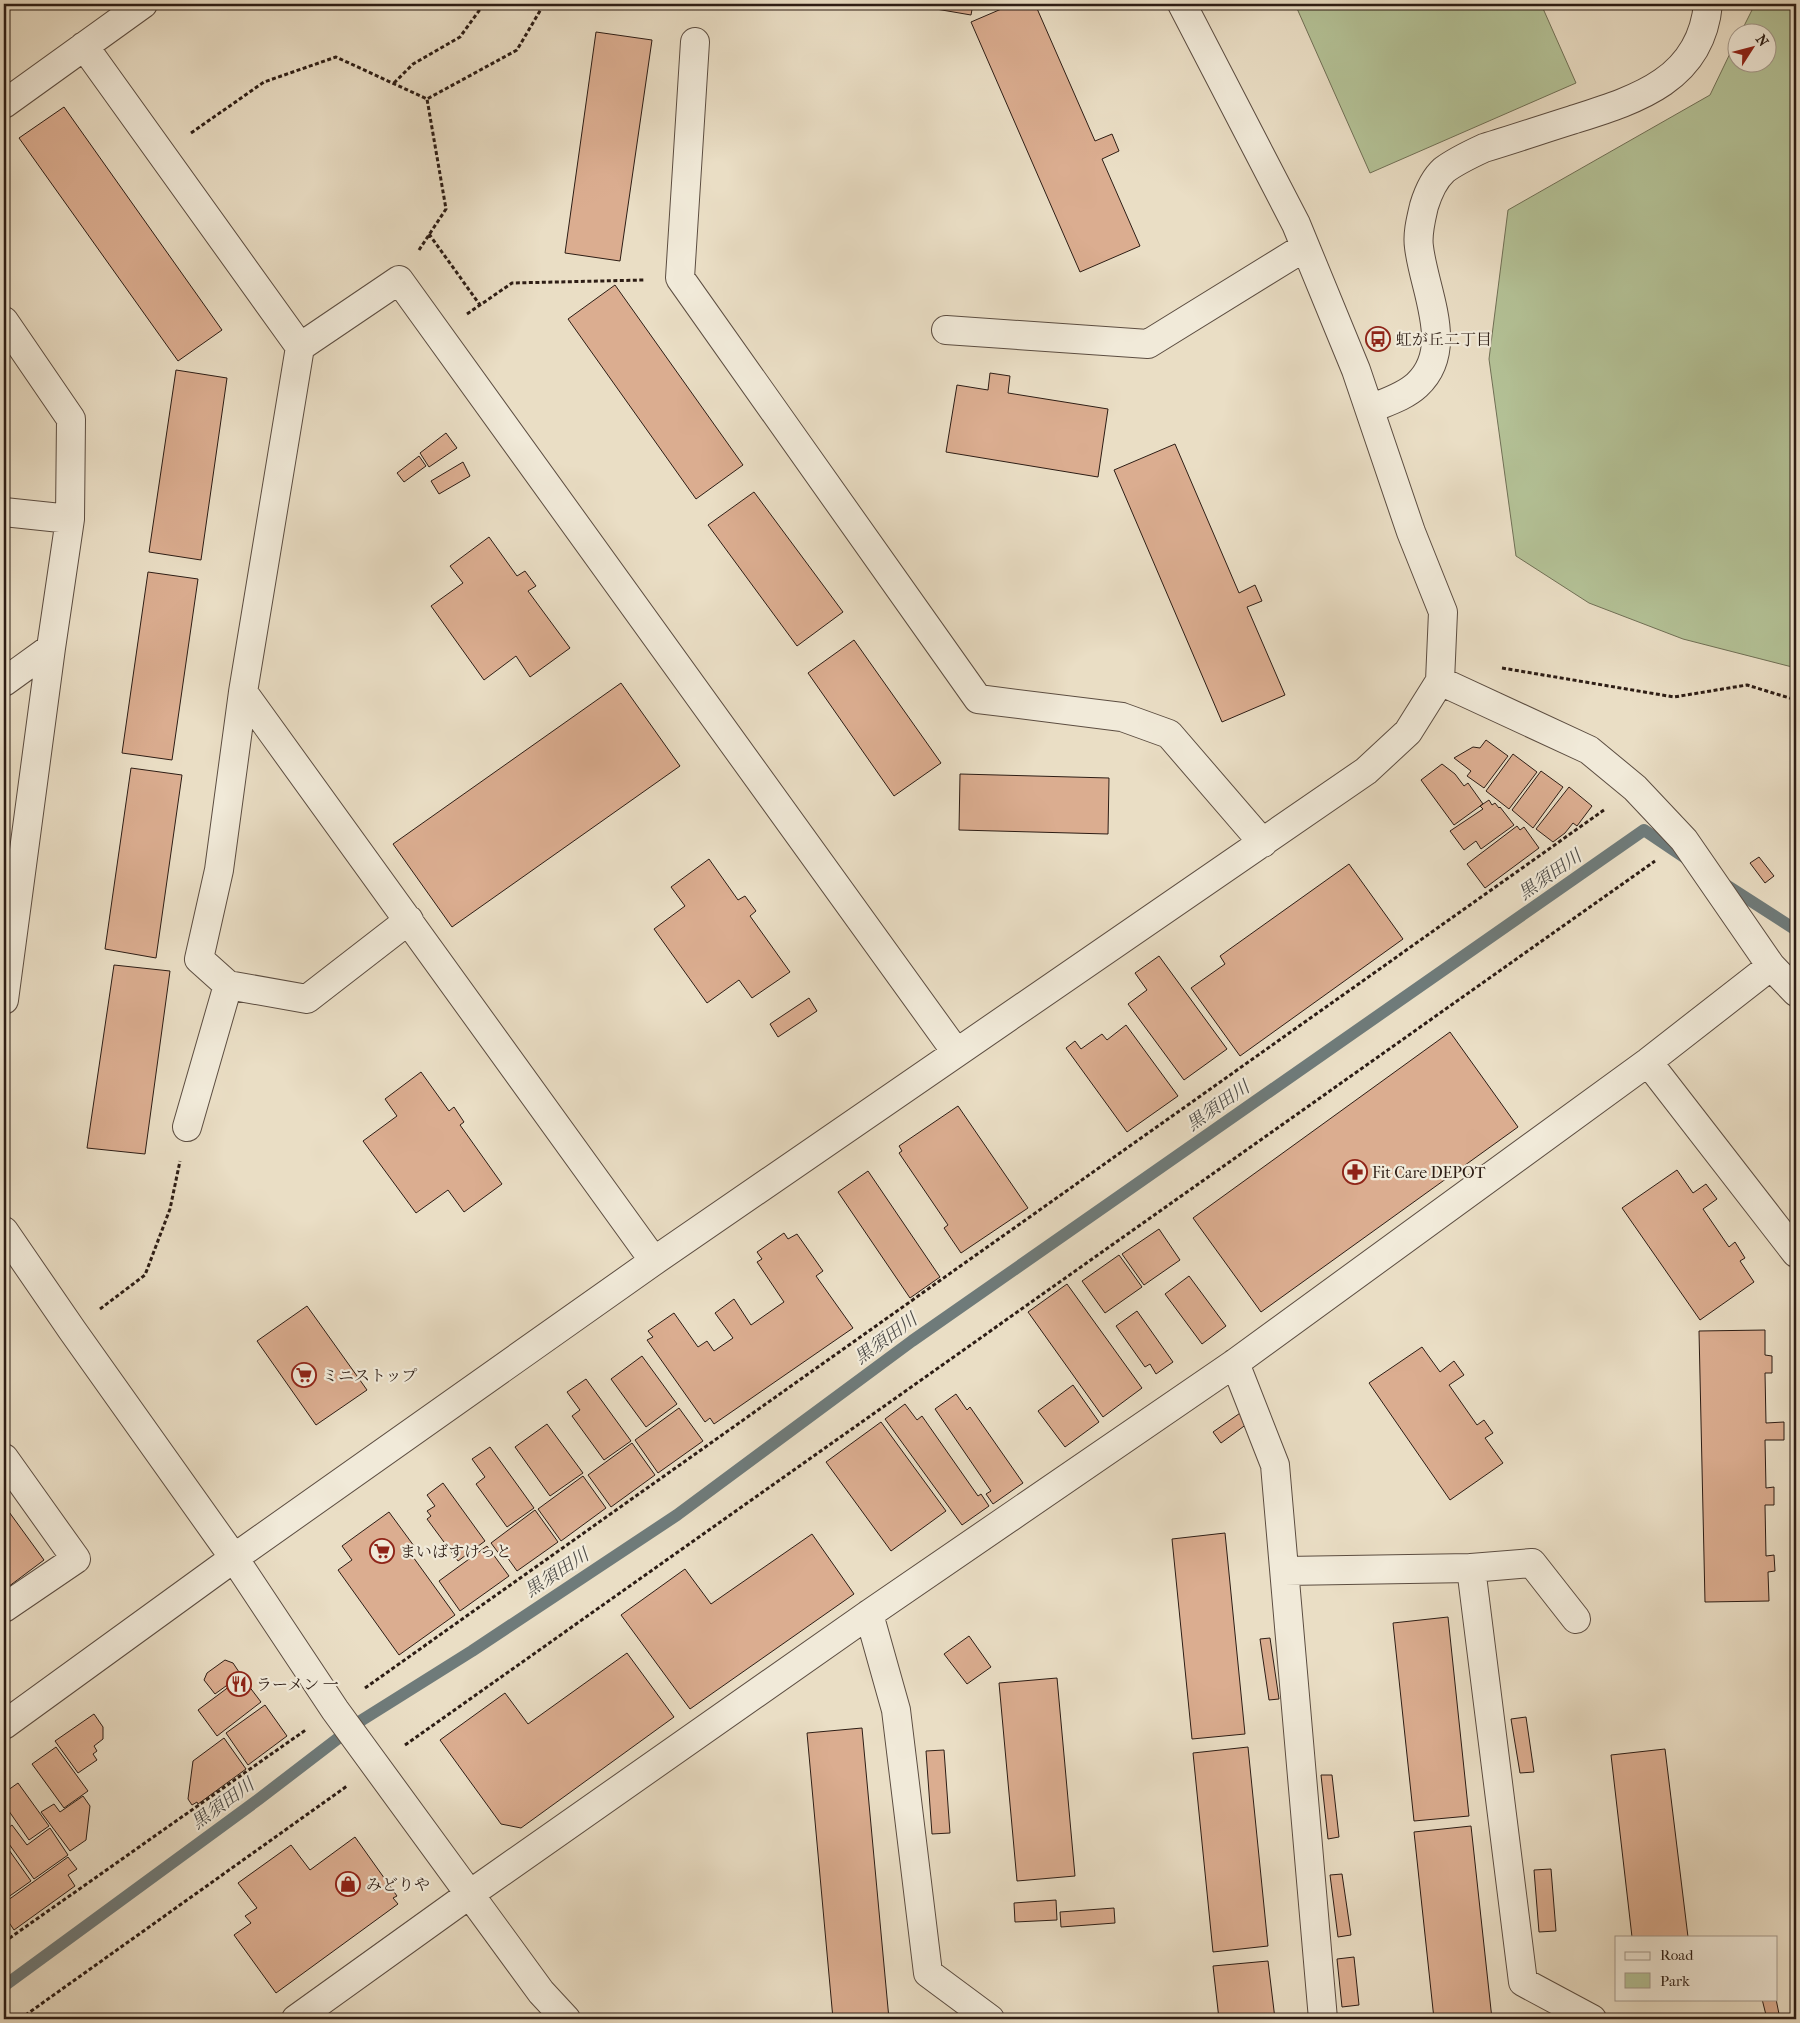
<svg xmlns="http://www.w3.org/2000/svg" width="1800" height="2023" viewBox="0 0 1800 2023" font-family="'IM FELL French Canon','Noto Serif JP',serif">
<rect width="100%" height="100%" fill="#eadec5"/>
<filter id="stains"><feTurbulence type="fractalNoise" baseFrequency=".004" numOctaves="4"/><feColorMatrix values="0 0 0 0 .2 0 0 0 0 .09 0 0 0 0 .02 0 0 0 .5 -.17"/></filter>
<radialGradient id="worn" r=".72"><stop offset=".6" stop-color="#630" stop-opacity="0"/><stop offset="1" stop-color="#630" stop-opacity=".3"/></radialGradient>
<path fill="#b4c297" stroke="#707056" d="M1295,4H1541L1576,83L1370,173Z
M1755,4H1796V668L1683,639L1589,603L1516,556L1489,359L1508,210L1710,95L1737,39L1738,62H1768V32H1741Z"/>
<g fill="none" stroke-linecap="round" stroke-linejoin="round">
<path stroke="#6f7b7a" stroke-width="12" d="M1723,883L1796,930
M4,1986L259,1799L362,1720L472,1651L677,1515L912,1341L1644,830L1687,859"/>
</g>
<path fill="#dbad90" stroke="#2d1d15" d="M907,4H973L971,15Z
M1013,4H1035L1095,141L1112,134L1119,151L1102,159L1140,246L1080,272L971,22Z
M596,32L652,40L620,261L565,253Z
M64,107L222,330L178,361L19,138Z
M615,285L743,465L696,499L568,319Z
M176,370L227,378L201,560L149,552Z
M990,373L1010,376L1008,393L1108,409L1098,477L946,452L957,385L988,390Z
M446,433L457,448L429,467L420,453Z
M1175,444L1239,593L1255,585L1262,601L1247,607L1285,695L1222,722L1114,470Z
M419,456L426,466L404,482L397,473Z
M463,462L470,476L439,494L431,481Z
M754,492L843,612L797,646L708,525Z
M489,537L517,576L525,571L536,586L528,591L570,648L530,677L516,656L484,680L431,606L463,583L450,566Z
M148,572L198,579L172,760L122,753Z
M4,575H8V641H4Z
M854,640L941,763L894,796L808,673Z
M621,683L680,766L452,927L393,844Z
M1486,740L1508,756L1484,788L1467,776L1471,771L1454,758L1473,747L1480,748Z
M1513,754L1537,772L1509,809L1486,791Z
M1442,764L1455,774L1464,786L1468,783L1483,804L1454,825L1421,780Z
M131,768L182,775L156,958L105,949Z
M1541,771L1563,787L1533,828L1512,810Z
M960,774L1109,778L1108,834L959,830Z
M1569,787L1592,806L1577,826L1573,823L1565,833L1553,842L1536,829Z
M1489,800L1492,805L1495,803L1499,808L1500,807L1514,825L1481,849L1476,841L1464,850L1450,831L1483,809L1480,806Z
M1517,826L1520,830L1524,827L1539,848L1485,888L1467,864Z
M1759,857L1774,876L1765,883L1750,863Z
M709,859L738,900L745,896L756,911L750,916L790,972L752,998L739,980L707,1003L654,929L685,906L671,887Z
M1349,864L1403,939L1240,1056L1191,988L1225,964L1220,956Z
M1159,956L1227,1049L1184,1080L1128,1004L1147,990L1135,973Z
M114,965L170,971L145,1154L87,1148Z
M809,998L817,1011L778,1037L770,1024Z
M1126,1025L1178,1096L1127,1132L1066,1048L1075,1041L1081,1049L1102,1034L1107,1040Z
M1450,1032L1518,1127L1261,1312L1193,1218Z
M421,1072L449,1111L454,1107L464,1122L460,1125L502,1184L464,1212L448,1190L416,1213L363,1141L397,1116L385,1099Z
M958,1106L1028,1208L961,1253L944,1228L948,1225L899,1153L902,1151L899,1146Z
M1677,1170L1693,1193L1706,1184L1717,1199L1703,1209L1729,1247L1735,1242L1745,1258L1740,1261L1754,1282L1700,1320L1622,1208Z
M868,1171L940,1277L910,1298L838,1192Z
M1159,1229L1180,1260L1144,1285L1122,1254Z
M784,1233L788,1239L797,1234L823,1271L816,1276L853,1328L714,1424L710,1418L705,1422L647,1340L653,1337L648,1331L674,1313L698,1347L707,1341L714,1351L733,1338L715,1313L734,1299L751,1325L784,1302L757,1262L762,1259L757,1252Z
M1119,1255L1142,1287L1105,1313L1082,1281Z
M1189,1276L1226,1326L1202,1344L1165,1294Z
M1067,1284L1142,1388L1103,1417L1028,1312Z
M307,1306L367,1390L316,1425L257,1341Z
M1137,1311L1173,1362L1156,1374L1150,1364L1145,1367L1116,1326Z
M1765,1330V1355L1772,1356V1373H1765L1766,1423L1784,1422V1440H1765L1766,1488L1774,1487V1505H1765L1766,1556L1774,1555L1775,1571L1768,1572L1769,1601L1705,1602L1699,1331Z
M1422,1347L1440,1372L1454,1361L1464,1375L1449,1385L1477,1425L1484,1420L1493,1433L1485,1438L1503,1463L1450,1500L1369,1383Z
M642,1356L677,1404L646,1427L611,1379Z
M586,1379L631,1441L604,1460L572,1416L580,1410L567,1392Z
M1073,1385L1099,1422L1065,1447L1038,1411Z
M956,1394L967,1410L970,1407L1023,1483L993,1504L986,1494L991,1491L935,1409Z
M905,1404L917,1420L922,1416L978,1496L981,1494L989,1506L962,1525L885,1419Z
M679,1408L703,1441L658,1473L635,1440Z
M1243,1411L1251,1421L1221,1443L1213,1432Z
M881,1422L946,1511L891,1551L826,1462Z
M547,1424L583,1473L550,1496L515,1447Z
M632,1443L655,1475L611,1507L588,1475Z
M490,1447L534,1508L507,1527L476,1484L485,1477L472,1459Z
M583,1476L606,1508L561,1541L538,1509Z
M443,1483L485,1541L458,1561L427,1519L431,1516L427,1511L435,1506L427,1495Z
M4,1505L44,1560L4,1590Z
M535,1510L558,1542L517,1571L507,1557L503,1559L491,1543Z
M389,1512L414,1546L408,1550L455,1615L399,1655L338,1570L352,1560L342,1546Z
M1225,1533L1245,1734L1192,1739L1172,1539Z
M812,1534L854,1594L690,1709L621,1615L685,1569L711,1604Z
M487,1546L509,1576L460,1611L439,1581Z
M1448,1617L1469,1816L1414,1821L1393,1623Z
M969,1636L991,1667L967,1684L944,1654Z
M1270,1638L1279,1699L1269,1700L1260,1639Z
M627,1653L674,1717L521,1828L501,1824L440,1740L505,1693L528,1724Z
M225,1660L233,1663L241,1675L215,1694L204,1680L207,1673Z
M242,1677L261,1702L217,1736L198,1710Z
M1057,1678L1075,1876L1017,1881L999,1683Z
M265,1705L287,1736L248,1765L226,1733Z
M94,1714L103,1727V1739L94,1746L97,1751L93,1754L97,1760L78,1773L55,1741Z
M1526,1717L1534,1772L1520,1773L1511,1719Z
M862,1728L889,2019H833L807,1733Z
M224,1738L246,1769L198,1804L197,1802L192,1805L188,1799L193,1761Z
M56,1747L88,1791L64,1808L32,1764Z
M1248,1747L1268,1946L1213,1952L1193,1753Z
M1665,1749L1688,1937H1632L1611,1755Z
M944,1750L950,1833L932,1834L926,1751Z
M1321,1775H1332L1339,1837L1328,1839Z
M18,1783L49,1826L29,1840L4,1804V1793Z
M83,1796L90,1806L86,1840L70,1851L41,1812L54,1804L60,1812Z
M12,1825L27,1845L50,1828L68,1855L34,1879L4,1837V1831Z
M1471,1826L1492,2019H1434L1414,1832Z
M355,1837L397,1896L393,1898L398,1904L276,1993L234,1935L251,1923L245,1916L257,1908L238,1883L291,1845L310,1870Z
M4,1843L31,1881L4,1900Z
M68,1857L77,1869L68,1875L75,1886L14,1930L4,1915V1903Z
M1551,1869L1556,1931L1539,1932L1534,1870Z
M1342,1874L1351,1935L1338,1937L1330,1875Z
M1056,1900L1057,1920L1015,1922L1014,1903Z
M1114,1908L1115,1923L1061,1927L1060,1912Z
M1354,1957L1359,2005L1342,2007L1337,1959Z
M1268,1961L1275,2019H1219L1213,1966Z
M1762,1999H1776L1780,2019H1767Z"/>
<g fill="none" stroke-linecap="round" stroke-linejoin="round">
<defs>
<path id="minor" d="M695,42L680,278L978,699L1122,717L1169,734L1263,843
M84,46L300,347L243,692L219,870L199,959L228,985L307,999L409,920
M4,104L143,4
M4,321L71,419L70,519L51,648L4,682
M946,330L1148,344L1305,247
M300,347L399,280L956,1052
M1370,409C1386,402 1404,397 1417,385C1456,349 1424,291 1419,247C1417,234 1421,219 1424,206C1428,193 1434,179 1444,170C1456,161 1471,154 1484,148C1514,139 1543,129 1572,120C1635,100 1701,81 1708,4
M4,512L70,519
M1440,681L1589,750L1635,788L1684,840L1771,966L1796,992
M243,692L654,1261
M4,1000L51,648
M1648,1062L1796,1253
M187,1127L228,985
M4,1231L72,1330L234,1558L335,1710L541,1992L566,2019
M1235,1363L1275,1465L1323,2019
M4,1458L76,1559L4,1608
M1471,1568L1523,1982L1592,2019
M1285,1571L1471,1568L1532,1563L1576,1619
M869,1614L896,1710L928,1973L990,2019
M4,1725L234,1558L654,1261L1366,771L1408,732L1440,681L1443,612L1411,532L1356,370L1296,224L1182,4
M296,2019L470,1894L869,1614L1235,1363L1648,1062L1771,966"/>
</defs>
<use href="#minor" stroke="#5c4d41" stroke-width="30"/>
<path stroke="#2d1d15" stroke-width="3" stroke-dasharray="4 2.5" stroke-linecap="butt" d="M394,83L413,64L460,37L484,4
M191,133L264,82L336,57L427,99L517,50L544,4
M429,234L480,305
M419,250L446,209L427,99
M467,314L512,283L644,280
M1502,668L1674,697L1747,685L1796,700
M100,1309L145,1275L170,1209L180,1161
M365,1688L1604,810
M405,1745L1655,861
M4,1942L307,1729
M20,2019L347,1786"/>
<use href="#minor" stroke="#f1ead9" stroke-width="28"/>
</g>
<defs>
<symbol id="bus-ring" viewBox="-11 -11 22 22"><circle r="9.5" fill="#f1ead9" stroke="#8f2418" stroke-width="1.5"/><path d="M-5-6H5V4H4V6H2V4H-2V6H-4V4H-5ZM-3.5-4V0h7V-4ZM-3.5 1.2v1.5H-2V1.2ZM2 1.2v1.5H3.5V1.2Z" fill="#8f2418"/></symbol>
<symbol id="pharmacy-ring" viewBox="-11 -11 22 22"><circle r="9.5" fill="#f1ead9" stroke="#8f2418" stroke-width="1.5"/><path d="M-2-6h4v4h4v4h-4v4h-4v-4h-4v-4h4Z" fill="#8f2418"/></symbol>
<symbol id="supermarket-ring" viewBox="-11 -11 22 22"><circle r="9.5" fill="#f1ead9" stroke="#8f2418" stroke-width="1.5"/><path d="M-6-5.5h2.5l.6 2H6L4.5 2H-2.5L-4.4-4H-6ZM-1.5 3.2a1.3 1.3 0 1 0 .1 0ZM3 3.2a1.3 1.3 0 1 0 .1 0Z" fill="#8f2418"/></symbol>
<symbol id="restaurant-ring" viewBox="-11 -11 22 22"><circle r="9.5" fill="#f1ead9" stroke="#8f2418" stroke-width="1.5"/><path d="M-5-6h1v4h1v-4h1v4h1v-4h1v5L-1.5 .5V6h-2V.5L-5-1ZM5-6V6H3V1.5H1.5Q1.5-4 5-6Z" fill="#8f2418"/></symbol>
<symbol id="shop-ring" viewBox="-11 -11 22 22"><circle r="9.5" fill="#f1ead9" stroke="#8f2418" stroke-width="1.5"/><path d="M-5-2.5h2.3a2.7 3.5 0 0 1 5.4 0H5L5.5 6h-11ZM-1.5-2.5h3a1.5 2.3 0 0 0-3 0Z" fill="#8f2418"/></symbol>
</defs>
<g fill-rule="evenodd">
<use href="#bus-ring" x="1364" y="325" width="28" height="28"/>
<use href="#pharmacy-ring" x="1341" y="1158" width="28" height="28"/>
<use href="#supermarket-ring" x="290" y="1361" width="28" height="28"/>
<use href="#supermarket-ring" x="368" y="1537" width="28" height="28"/>
<use href="#restaurant-ring" x="225" y="1670" width="28" height="28"/>
<use href="#shop-ring" x="334" y="1870" width="28" height="28"/>
</g>
<g text-anchor="middle" dominant-baseline="central" stroke-width="4.5" stroke-linejoin="round" paint-order="stroke">
<g font-size="16" fill="#2d1d15" stroke="#f1ead9" text-anchor="start">
<text x="1396" y="339">虹が丘二丁目</text>
<text x="1372" y="1172">Fit Care DEPOT</text>
<text x="322" y="1375">ミニストップ</text>
<text x="400" y="1551">まいばすけっと</text>
<text x="256" y="1684">ラーメン 一</text>
<text x="366" y="1884">みどりや</text>
</g>
<g font-size="18" font-style="italic" fill="#4e4c48" stroke="#f1ead9">
<text transform="translate(1550 875) rotate(-35)">黒須田川</text>
<text transform="translate(1218 1106) rotate(-35)">黒須田川</text>
<text transform="translate(886 1339) rotate(-36)">黒須田川</text>
<text transform="translate(557 1573) rotate(-33)">黒須田川</text>
<text transform="translate(223 1804) rotate(-36)">黒須田川</text>
</g>
</g>
<rect width="1800" height="2023" fill="none" stroke="#eadec5" stroke-width="20"/>
<rect x="5" y="5" width="1790" height="2013" fill="none" stroke="#2d1d15" stroke-width="2.5"/>
<rect x="10" y="10" width="1780" height="2003" fill="none" stroke="#2d1d15"/>
<rect x="1615" y="1936" width="162" height="65" fill="#f1ead9" stroke="#a3988b"/>
<rect x="1625" y="1952" width="25" height="8" fill="#f1ead9" stroke="#a3988b"/>
<text x="1660" y="1960" font-size="15" fill="#2d1d15">Road</text>
<rect x="1625" y="1973" width="25" height="15" fill="#b4c297" stroke="#a3988b"/>
<text x="1660" y="1986" font-size="15" fill="#2d1d15">Park</text>
<g transform="translate(1752 48) rotate(54)"><circle r="24" fill="#f1ead9" stroke="#a3988b"/>
<path d="M0-4L9 19L0 12L-9 19Z" fill="#8f2418"/>
<text y="-8" font-size="14" font-weight="bold" text-anchor="middle" fill="#2d1d15">N</text>
</g>
<rect width="100%" height="100%" filter="url(#stains)"/>
<rect width="100%" height="100%" fill="url(#worn)"/>
</svg>
